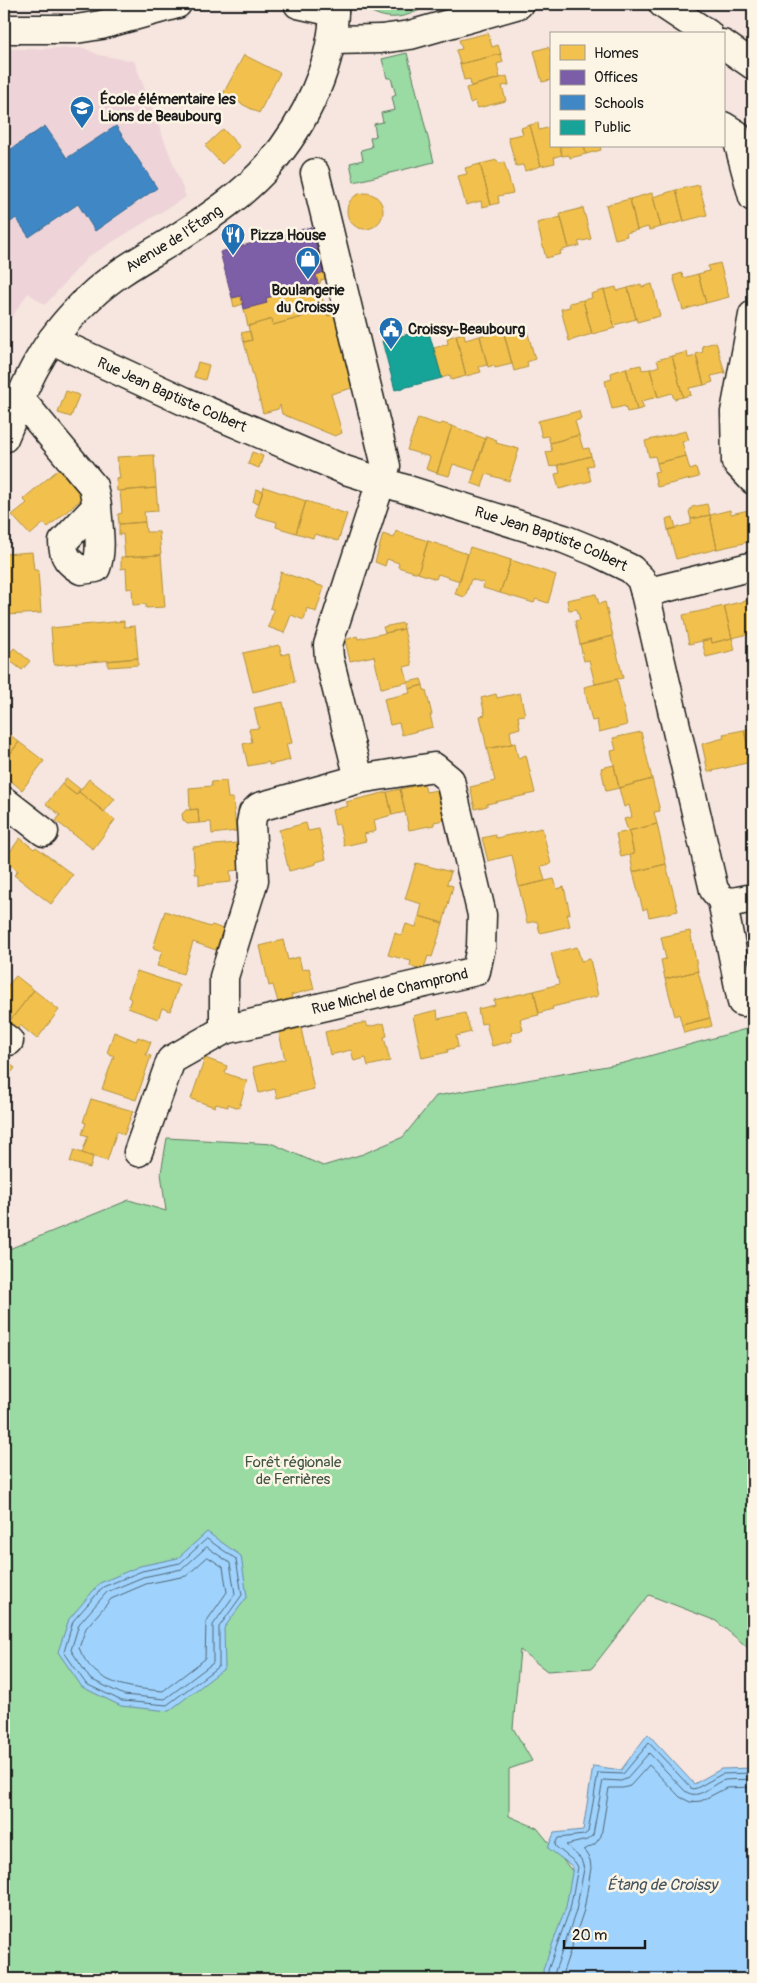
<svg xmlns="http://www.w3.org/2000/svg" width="757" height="1983" viewBox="0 0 757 1983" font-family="Pangolin,sans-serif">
<rect width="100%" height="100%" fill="#f6e6df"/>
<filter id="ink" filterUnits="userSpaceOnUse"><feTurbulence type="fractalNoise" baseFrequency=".02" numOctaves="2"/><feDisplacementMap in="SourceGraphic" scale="10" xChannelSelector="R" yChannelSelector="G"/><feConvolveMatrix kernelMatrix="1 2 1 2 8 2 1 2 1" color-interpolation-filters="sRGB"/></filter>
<g filter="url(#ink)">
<path fill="#eed4d8" d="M84,48L99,55L134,61L186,197L88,257L45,305L28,293L4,329V49Z"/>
<path fill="#9adaa3" stroke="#5b7b60" d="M360,4H431C412,15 393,23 372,12C367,10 362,9 360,4Z
M407,53L434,162L354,182L350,163L363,160L361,150L372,147L370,138L376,136L374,124L383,122L381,113L395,110L392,97L396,95L391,78H387L382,59Z
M753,1027V1652L716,1621L649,1595L592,1668L547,1671L520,1650L513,1728L532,1761L509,1769V1816L537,1828L582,1883L560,1979H4V1251L129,1200L166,1211L161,1173L167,1138L273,1144L323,1166L363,1154L403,1137L436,1096L624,1063Z"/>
<path fill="#9fd3fd" stroke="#6b8aa3" d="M207,1532L241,1556L247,1597L224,1628L225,1668L169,1711L121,1706L82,1687L58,1652L69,1619L100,1583L140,1566L178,1558Z
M648,1734L694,1784L721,1769L753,1768V1979H544L543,1970L566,1907L573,1867L548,1848L554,1833L583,1830L593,1766L621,1770Z"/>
<path fill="#f2c14e" stroke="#b2903f" d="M488,33L492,47L498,45L501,54L460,64L456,50L462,49L459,40Z
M548,47L551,52V80L542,82L534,51Z
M501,54L503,62L497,64L500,78L471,86L470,79L464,80L460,64Z
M244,55L280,73L259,113L223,94Z
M507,76L509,85L502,86L506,101L478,108L475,101L470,103L466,88Z
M538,123L539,130L551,127V146H560L562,155L554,157L555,163L541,166L530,125Z
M530,125L541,166L525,171L523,165L516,166L508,137L523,134L521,128Z
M223,129L240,147L222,164L205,146Z
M560,146H584L586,154L570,158L569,155L562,156Z
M584,146H600L601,150L586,154Z
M497,160L499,164L504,162L513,193L498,196L499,203L491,205L480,164Z
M480,164L491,205L482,207L481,201L466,205L458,176L467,174L465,168Z
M699,185L707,215L684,221L676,190Z
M676,190L684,221L661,227L653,197Z
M652,193L661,227L649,230L648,227L637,230L630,199Z
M347 211a18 18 0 1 1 36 0a18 18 0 1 1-36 0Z
M630,199L637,230L626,233L627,236L615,239L606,205Z
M583,208L591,239L578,242L580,246L569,248L560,214Z
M561,217L569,248L560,251L561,254L546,258L537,223Z
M720,263L729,297L706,303L698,274L709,271L708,266Z
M324,272L326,279L321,280L319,286L316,275Z
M682,273L683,278L698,274L706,303L683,310L673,276Z
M641,284L642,287L652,284L660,316L637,322L628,288Z
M616,287L617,291L628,288L636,319L614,325L604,290Z
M319,288L325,307L301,311L302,317L273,325L272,319L248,326L244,309L267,303L266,298L295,290L296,295Z
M604,290L615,328L592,334L583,300L592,298L591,294Z
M241,296L243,304L234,307L232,298Z
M583,300L592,334L569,341L561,309L570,307L569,303Z
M333,305L335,313L328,316L325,307Z
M325,307L328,316L335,313L355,387L331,394L342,433L335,436L282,414L280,405L278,409L263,413L244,342L252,340L248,326L272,319L273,325L302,317L301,311Z
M501,324L512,364L495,368L494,365L488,367L480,336L493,332L492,326Z
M511,328L513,334L527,330L535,359L527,362L528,367L514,371L503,329Z
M250,331L252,340L244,342L241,333Z
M464,333L465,340L480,336L487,365L479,367L481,372L466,376L456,335Z
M456,335L466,376L451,380L450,375L442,378L434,348L448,344L447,338Z
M716,342L725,373L711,376L713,382L704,385L696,354L703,352L702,346Z
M687,352L688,358L696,356L704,385L689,388L691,395L683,397L672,356Z
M672,356L683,397L674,399L672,393L658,397L650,369L659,366L657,360Z
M198,362L209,365L205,380L194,377Z
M641,365L642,370L650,369L658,397L641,401L644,408L637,410L626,368Z
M626,368L637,410L627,412L625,406L612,409L605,381L612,379L611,373Z
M66,391L79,395L71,417L58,413Z
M579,411L581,419L575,421L579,435L550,443L548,436L542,437L538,421Z
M418,418L440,425L442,423L452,426L437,473L426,469L430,457L407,450Z
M452,426L486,439L475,471L453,464L449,476L437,473Z
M686,431L689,440L682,442L686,456L657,463L655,456L649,457L645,441Z
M579,435L583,449L589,448L591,456L550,467L546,452L552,451L550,443Z
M486,436L497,440L496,443L519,449L509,481L486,474L482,487L471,483Z
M252,452L263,456L259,468L248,464Z
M154,455L156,488L117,491L116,478L120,479L117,457Z
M591,456L593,465L587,466L591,481L559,489L555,474L560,473L558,465Z
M686,456L690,470L696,468L699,477L657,487L654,472L659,471L657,463Z
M59,469L83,498L48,527L44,523L30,535L12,515L27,503L23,499Z
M264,487L306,501L296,533L276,527L277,522L255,516Z
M156,488L158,511L144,512L145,522L119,524L118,514L122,513L120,491Z
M256,489L263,491L259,503L253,502Z
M306,501L347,514L338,541L315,534L313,538L296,533Z
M707,504L710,515L691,519L689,512L692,507Z
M753,509V541L717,549L710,515L730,510L731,514Z
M710,515L717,549L676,559L668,530L691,524V519Z
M673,517L676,528L668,530L666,519Z
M145,522L146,532H159L161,555L125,557L123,534L119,535V524Z
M396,531L428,541L418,573L398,567L399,563L387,559L385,566L375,562L383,534L394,538Z
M428,541L468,554L460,581L438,574L436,579L418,573Z
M470,547L511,560L500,593L483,588L484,583L471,579L465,597L455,594Z
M32,552L34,570H38L41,613L6,615L4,554Z
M161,555L165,607L146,608V604L133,605L132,588L127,589L126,568L121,569V557Z
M511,560L556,575L548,603L536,599L534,603L500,593Z
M281,572L324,587L316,612L307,608L304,620L291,615L284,633L268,627L274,610L270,608Z
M596,594L599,604L605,602L613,636L580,644L575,621L580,620L577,609L569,610L567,600Z
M753,599V633L732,638L724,606Z
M724,606L732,638L712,643L711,639L689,644L683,615Z
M124,621V627L135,626L138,658L54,665L51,628Z
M403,623L404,629L385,633L383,627Z
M404,629L412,665L404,667L408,682L381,688L374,656L350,661L345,640L357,636L358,639Z
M613,636L623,678L595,684L589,660L584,661L580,644Z
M732,638L735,650L706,657L702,641L711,639L712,643Z
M279,645L282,655L289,653L295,682L253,692L243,653Z
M14,648L30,661L22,670L6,658Z
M138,658V665L108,667V661Z
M421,679L423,685L409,689L408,682Z
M617,679L627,725L599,732L597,720L592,721L584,687Z
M423,685L424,690H426L432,715H430L433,727L402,735L399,723L390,725L384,699L410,693L409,689Z
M520,693L525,715L518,716L520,728L510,731L512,744L487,749L480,716L485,715L481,698L496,694L497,698Z
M283,702L292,743L286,744L290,760L269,765V762L248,766L243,744L252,742L249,729L259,728L254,708Z
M753,728V762H751L744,730Z
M4,730L19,742L4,762Z
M744,730L751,762L708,772L702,744L724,738L723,734Z
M641,732L652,779L619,788L611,751L616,750L613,738Z
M19,742L44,761L22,790L6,777L4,780V762Z
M515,743L518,758L526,755L535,793L487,804V806L475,809L470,787L495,781L487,749Z
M614,765L619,788L606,791L601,768Z
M66,778L80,789L76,795L62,784Z
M89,779L115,799L104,812L79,792Z
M652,779L660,811L654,812L657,824L628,831L624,819L632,817L629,805L624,807L619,788Z
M226,781L228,798H233L236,831L212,834L211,822L199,823L198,809L190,810L189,788L212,786L211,782Z
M62,784L76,795L79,792L115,820L93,849L56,821L60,815L46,804Z
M424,784L426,792L437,790L444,820L434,822V825L409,830L400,789Z
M400,789L405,812L392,815L387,792Z
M387,792L392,815L374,820L376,831L364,834L366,841L344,846L339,824L335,825L332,810L348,806L346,802Z
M198,809L199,823L187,824L183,820L182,814L186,810Z
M306,823L308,831L319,829L326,859L316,862V864L289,871L279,830Z
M657,824L666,864L633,872L630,855L634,854L629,831Z
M542,828L551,864L541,866L545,881L519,887L512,855L488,861L482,838L495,835L496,838Z
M629,831L634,854L621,857L616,834Z
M20,838L34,849L36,847L73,875L51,904L14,875L18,871L4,860Z
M237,843L239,870L230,871L231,882L199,885V874H195L193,847Z
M416,863L451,872L447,884L453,886L443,923L419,916L422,904L405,899Z
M666,864L678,911L649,917L647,908L643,910L633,872Z
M554,879L557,889L564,887L570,914H567L570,926L540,933L537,921L527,923L519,887Z
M165,911L210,927L212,925L223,929L216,950L193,942L183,974L157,966L162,951L153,948Z
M419,916L443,923L432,957L428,956L423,971L410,966L411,961L388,955L395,933L402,936L406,924L416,927Z
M690,931L698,971L665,979L661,960L666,959L661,937Z
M283,940L288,960L299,957L302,970L309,968L314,989L291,995L292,998L278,1002L273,985L269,986L260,946Z
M577,947L581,961L590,959L598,996L552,1007L553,1009L539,1013L534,991L559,984L551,953Z
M137,971L179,985L170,1011L162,1008L158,1019L128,1008L131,999L128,997Z
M698,971L710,1018L682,1025L679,1014L675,1016L665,979Z
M16,976L34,990L12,1018L4,1013V984L7,986Z
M34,990L59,1010L37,1039L20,1025L18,1029L9,1022Z
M534,991L539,1015L520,1019L523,1030L511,1033L512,1041L492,1046L486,1023L481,1024L478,1009L495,1005L494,1000Z
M437,1010L438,1019L465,1013L471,1032L456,1036L458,1047L447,1050L448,1052L422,1058L413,1016Z
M710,1018L712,1026L684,1033L682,1025Z
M366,1022L368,1027L384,1023L387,1036L384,1037L390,1061L368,1066L366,1058L354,1061L351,1050L330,1055L325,1032Z
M301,1028L314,1089L277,1098L275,1089L259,1093L253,1067L285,1059L279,1033Z
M114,1032L136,1041L138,1037L151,1042L146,1055L151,1056L136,1100L102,1089L114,1056L107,1053Z
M205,1058L227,1066L225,1073L247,1081L239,1108L228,1104V1107L216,1104L215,1107L191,1099Z
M4,1059L15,1068L4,1082Z
M91,1099L133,1111L124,1135L117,1131L107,1161L82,1153L88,1136L82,1134L86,1123L83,1122Z
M74,1150L93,1157L90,1168L70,1162Z"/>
<path fill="#7b5ea7" stroke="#5e4a7d" d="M311,227L324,272L316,275L319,288L296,295L295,290L266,298L267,303L244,309L241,296L232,298L220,252Z"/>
<path fill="#3f88c5" stroke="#346892" d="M45,126L67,158L116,126L157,188L95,231L78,204L29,237L16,218L4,227V154Z"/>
<path fill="#17a398" stroke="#187a73" d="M428,329L442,378L395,390L382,341Z"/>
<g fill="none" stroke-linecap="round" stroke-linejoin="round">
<path stroke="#506576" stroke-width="1" d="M207,1539L236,1559L242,1595L219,1627V1666L167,1705L122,1701L86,1684L64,1652L73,1621L103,1587L142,1571L180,1563Z
M207,1547L230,1563L235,1594L213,1625V1663L165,1699L124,1695L90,1679L71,1650L79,1624L107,1592L143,1577L182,1569Z
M208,1557L223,1567L227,1592L206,1622L205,1659L163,1691C128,1688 94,1685 79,1648L86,1628L111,1599L146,1584L186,1576Z
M549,1979L548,1970L570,1909L578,1867L575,1862L556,1847L555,1844L558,1838L584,1835L588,1832L598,1773L623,1774L649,1743L692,1789L697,1788L722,1774L753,1773
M555,1979V1971L576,1911L584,1869L581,1859L566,1845L587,1840L593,1835L603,1780L621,1781L626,1779L649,1753L685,1791C700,1802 711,1783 725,1780C734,1779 744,1780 753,1779
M563,1979V1972L584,1910L591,1868L590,1860L584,1850L595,1844L601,1836L609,1788H623L630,1786L649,1765L680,1797L690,1802L701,1801L726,1788L753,1787"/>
<defs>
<g id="minor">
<path d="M298,4L334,12"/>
<path d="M663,4L708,34"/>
<path d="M4,29H76L101,25L177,4"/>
<path d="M331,40L381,39L410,35L519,4"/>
<path d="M723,44L753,65"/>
<path d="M723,126L736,134L753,197"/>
<path d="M753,315L735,412L736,462L753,480"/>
<path id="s1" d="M52,340L184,401L345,470L564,539L596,552L631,569L641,579L645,593L714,890L722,900L742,1002"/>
<path d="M21,400L93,486L97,506L63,542C63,557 69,563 81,570L96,568C103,549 98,526 97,506"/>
<path id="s2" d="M4,438C15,413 24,385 38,362C51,338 70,316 90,297C116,272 150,255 180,236C211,216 245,193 269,165C306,123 335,61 334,4"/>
<path d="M645,593L753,566"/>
<path d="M4,801L44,832"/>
<path d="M722,900L733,902L753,898"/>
<path d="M224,1030V977L254,880L251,823L253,813L259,807L359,779L329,658L328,645L386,466L315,173"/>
<path d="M4,1037L9,1041"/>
<path id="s3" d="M138,1152L171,1060L224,1030L476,971L481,947L482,915L450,780L434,767L359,779"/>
</g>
</defs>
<use href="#minor" stroke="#1c1c1c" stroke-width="31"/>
<use href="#minor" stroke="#fcf5e5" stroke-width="28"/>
</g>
</g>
<defs>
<symbol id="school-pin" viewBox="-11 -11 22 30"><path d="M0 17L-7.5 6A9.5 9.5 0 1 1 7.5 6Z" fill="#1f6fb2" stroke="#fcf5e5"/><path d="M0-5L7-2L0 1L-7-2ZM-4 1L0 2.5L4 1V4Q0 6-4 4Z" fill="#fff"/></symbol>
<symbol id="restaurant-pin" viewBox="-11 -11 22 30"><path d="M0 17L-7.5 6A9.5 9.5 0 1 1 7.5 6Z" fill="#1f6fb2" stroke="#fcf5e5"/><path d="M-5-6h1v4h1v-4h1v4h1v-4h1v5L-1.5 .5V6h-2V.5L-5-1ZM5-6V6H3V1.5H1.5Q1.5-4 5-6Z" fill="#fff"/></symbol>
<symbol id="shop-pin" viewBox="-11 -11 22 30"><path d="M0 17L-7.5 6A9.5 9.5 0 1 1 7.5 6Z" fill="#1f6fb2" stroke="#fcf5e5"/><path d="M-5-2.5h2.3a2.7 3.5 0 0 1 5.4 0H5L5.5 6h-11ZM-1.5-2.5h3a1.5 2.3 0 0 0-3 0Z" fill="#fff"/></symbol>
<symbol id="civic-pin" viewBox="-11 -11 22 30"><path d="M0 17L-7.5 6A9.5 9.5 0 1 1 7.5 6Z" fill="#1f6fb2" stroke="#fcf5e5"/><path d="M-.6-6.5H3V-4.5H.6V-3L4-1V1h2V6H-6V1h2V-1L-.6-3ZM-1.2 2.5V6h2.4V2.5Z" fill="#fff"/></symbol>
</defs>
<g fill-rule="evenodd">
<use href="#school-pin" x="68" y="94" width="28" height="38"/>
<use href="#restaurant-pin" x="219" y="221" width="28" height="38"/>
<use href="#shop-pin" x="294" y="245" width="28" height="38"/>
<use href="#civic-pin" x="377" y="315" width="28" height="38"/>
</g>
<g text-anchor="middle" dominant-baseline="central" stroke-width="5" stroke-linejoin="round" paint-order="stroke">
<g font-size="15" font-weight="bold" fill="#1c1c1c" stroke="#fcf5e5" text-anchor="start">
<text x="100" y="99">École élémentaire les<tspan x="100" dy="17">Lions de Beaubourg</tspan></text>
<text x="250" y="235">Pizza House</text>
<text x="308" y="290" text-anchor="middle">Boulangerie<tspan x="308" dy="17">du Croissy</tspan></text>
<text x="408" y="329">Croissy-Beaubourg</text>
</g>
<g font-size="15" fill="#1c1c1c" stroke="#fcf5e5">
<text stroke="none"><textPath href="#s2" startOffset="269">Avenue de l'Étang</textPath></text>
<text stroke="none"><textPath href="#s1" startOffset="132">Rue Jean Baptiste Colbert</textPath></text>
<text stroke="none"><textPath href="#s1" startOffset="538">Rue Jean Baptiste Colbert</textPath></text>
<text stroke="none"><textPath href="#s3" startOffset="329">Rue Michel de Champrond</textPath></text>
</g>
<g font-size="15" fill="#425544" stroke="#fcf5e5">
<text x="293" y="1462">Forêt régionale<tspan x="293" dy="17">de Ferrières</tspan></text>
</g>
<g font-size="16" font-style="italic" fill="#435360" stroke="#fcf5e5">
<text x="662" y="1885">Étang de Croissy</text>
</g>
</g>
<rect width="757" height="1983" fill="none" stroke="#fcf5e5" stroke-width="20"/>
<rect x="10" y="10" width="737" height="1963" fill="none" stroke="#1c1c1c" stroke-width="2" filter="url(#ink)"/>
<rect x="550" y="32" width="175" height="115" fill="#fcf5e5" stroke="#a29e95"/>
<rect x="560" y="45" width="25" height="15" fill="#f2c14e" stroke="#a29e95"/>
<text x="594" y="58" font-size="15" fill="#1c1c1c">Homes</text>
<rect x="560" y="70" width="25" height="15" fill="#7b5ea7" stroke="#a29e95"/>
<text x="594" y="82" font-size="15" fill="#1c1c1c">Offices</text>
<rect x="560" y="95" width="25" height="15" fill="#3f88c5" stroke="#a29e95"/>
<text x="594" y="108" font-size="15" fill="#1c1c1c">Schools</text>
<rect x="560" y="120" width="25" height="15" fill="#17a398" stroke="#a29e95"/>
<text x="594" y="132" font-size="15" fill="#1c1c1c">Public</text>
<path d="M564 1940v8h81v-8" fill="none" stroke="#1c1c1c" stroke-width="2.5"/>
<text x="572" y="1940" font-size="15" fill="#1c1c1c" stroke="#fcf5e5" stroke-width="4" paint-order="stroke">20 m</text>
</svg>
